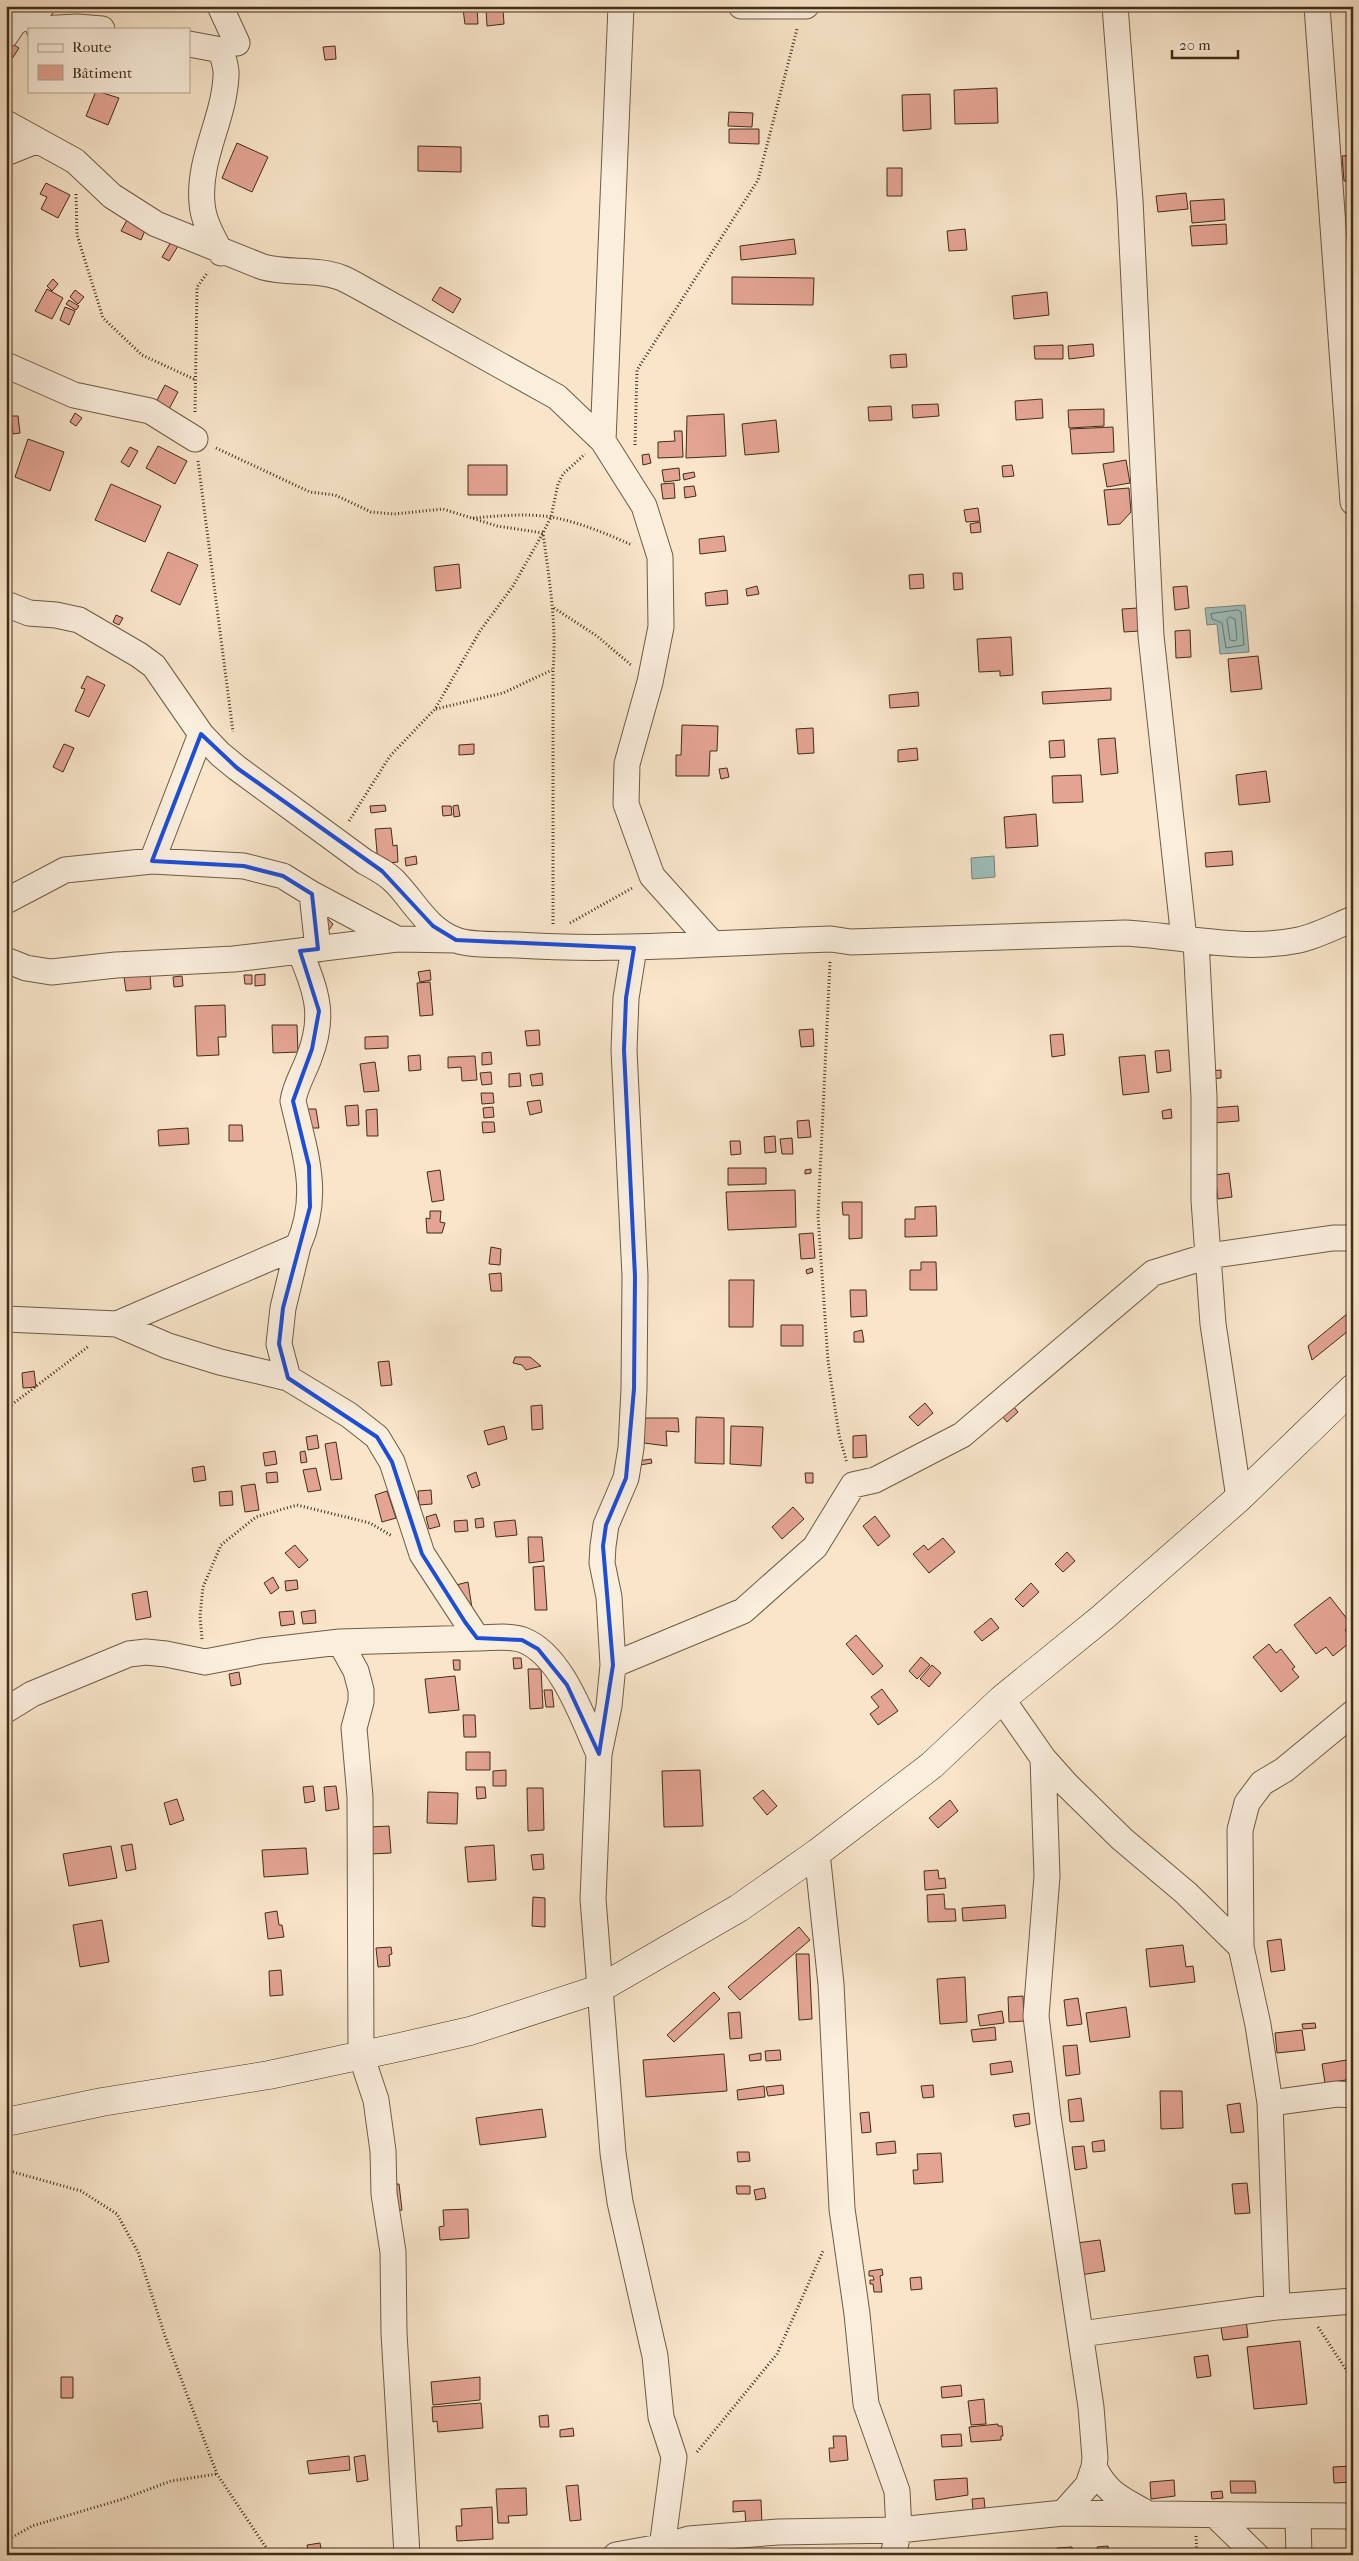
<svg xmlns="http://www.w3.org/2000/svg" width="1359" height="2561" viewBox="0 0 1359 2561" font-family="'IM FELL French Canon',serif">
<rect width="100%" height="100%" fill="#f8e5ca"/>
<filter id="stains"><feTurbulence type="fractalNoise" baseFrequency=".004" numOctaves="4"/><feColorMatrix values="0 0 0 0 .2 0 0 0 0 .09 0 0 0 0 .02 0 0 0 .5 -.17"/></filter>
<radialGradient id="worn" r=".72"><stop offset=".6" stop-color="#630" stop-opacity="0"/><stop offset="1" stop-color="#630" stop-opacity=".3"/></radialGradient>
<path fill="#9ebeba" stroke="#798479" d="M1245,605L1249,652L1220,654L1217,624L1207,625L1205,608Z
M994,856L995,877L972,879L971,858Z"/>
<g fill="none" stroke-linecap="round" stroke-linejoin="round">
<path stroke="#707669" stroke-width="1" d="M1238,610L1241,612L1244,645L1226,648L1222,623L1212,619L1211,614Z
M1230,617L1235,619L1237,639L1235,641L1230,640L1227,620Z"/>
</g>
<path fill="#e3a493" stroke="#412d18" d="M477,8L478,24H465L463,9Z
M503,9L504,24L487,26L486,10Z
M9,42L19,48L8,65L6,47Z
M335,46L336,59L325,60L323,47Z
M997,88L998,123L955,124L954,90Z
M96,91L119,98L108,125L86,116Z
M930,94L931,129L903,131L902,95Z
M729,112L753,113L752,127L728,126Z
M729,129H759V144L729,143Z
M237,143L268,157L252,192L222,178Z
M418,146L461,147V172L418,171Z
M1353,155V181H1344L1342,156Z
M6,165L12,168L6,180Z
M887,168H902V196H887Z
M46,183L70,195L58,218L41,209L47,197L40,194Z
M1186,193L1188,209L1158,212L1156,196Z
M1224,199L1225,220L1192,223L1190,201Z
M127,220L146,228L141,240L121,231Z
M1226,224L1227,244L1192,246L1190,226Z
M965,229L967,250L949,251L947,231Z
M794,239L796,254L741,260L740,246Z
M171,242L178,246L169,261L162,257Z
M732,277L814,278L813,305L732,304Z
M53,279L58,284L52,291L47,286Z
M440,287L461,299L453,313L432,300Z
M47,289L63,298L52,319L35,311Z
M75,290L84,297L78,304L70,297Z
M1047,292L1049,315L1014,319L1012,296Z
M69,300L79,306L76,310L66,304Z
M65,307L75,311L69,325L60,320Z
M1093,344L1094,356L1069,359L1068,346Z
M1063,345V359H1035L1034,346Z
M906,354L907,367L891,368L890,355Z
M165,385L178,392L168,411L155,404Z
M1042,399L1043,418L1016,420L1015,401Z
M938,404L939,416L913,418L912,405Z
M891,406L892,420L869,421L868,407Z
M1104,409V426L1069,428L1068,410Z
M75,413L82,418L76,426L70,422Z
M724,414L726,456L686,458L687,416Z
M11,416H18L20,433L13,434Z
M776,420L779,452L745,455L742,424Z
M1113,427L1114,452L1072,454L1070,429Z
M674,431H682L683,457L658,458V442L675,441Z
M28,439L64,452L50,491L15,477Z
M158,446L187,461L175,484L146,468Z
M130,447L138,451L129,467L121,462Z
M649,454L651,463L643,465L642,455Z
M1126,460L1130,483L1107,487L1103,464Z
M468,465H507V495H468Z
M1012,465L1014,476L1003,477L1002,466Z
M679,468L680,480L664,482L662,470Z
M694,472L695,477L684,480L683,474Z
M674,483L675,498L663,499L661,484Z
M111,484L161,506L145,542L95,520Z
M694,486L696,496L685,498L684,487Z
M1129,488L1131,512L1120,524L1108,525L1104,490Z
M978,508L980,521L966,522L964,510Z
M980,522L981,532L971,533L970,524Z
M724,536L726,551L700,554L699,539Z
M168,552L198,565L180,605L151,591Z
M459,564L461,588L436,591L434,567Z
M953,573H962L963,589L954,590Z
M923,574L924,588L910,589L909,575Z
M757,586L759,594L747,596L746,589Z
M1187,586L1189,608L1175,610L1173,587Z
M727,590L728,604L706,606L705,593Z
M1138,608L1139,631L1124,632L1122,609Z
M116,615L123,618L119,625L113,622Z
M1190,630L1191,657L1176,658L1175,631Z
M1011,637L1013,675L1000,676V671L979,672L977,639Z
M1258,656L1262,689L1231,692L1228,659Z
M87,676L105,685L89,717L75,711L85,689L81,688Z
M1111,688V700L1043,704L1042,692Z
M918,692L919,706L890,708L889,695Z
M682,725L718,726L717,751H710L709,776H676V755H681Z
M813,728L814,753L798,754L796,729Z
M1115,738L1118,773L1101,775L1098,739Z
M1064,740L1065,757L1050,758L1049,741Z
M64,744L74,748L63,772L53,767Z
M474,744V754L459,755V745Z
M917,748L918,760L898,762V750Z
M727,768L729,777L721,779L719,769Z
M1266,771L1270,802L1239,805L1236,775Z
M1081,775L1083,802L1053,803L1052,776Z
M385,805L386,811L371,813L370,806Z
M458,805L460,816L454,817L453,806Z
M442,806H451L452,815L443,816Z
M1036,814L1038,846L1006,848L1004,817Z
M391,828L393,846L397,845L398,862L378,864L375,829Z
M1232,851L1233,865L1206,867L1205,853Z
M416,856L417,864L406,866L405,858Z
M328,919L333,924L329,930L323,925Z
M430,970L431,980L420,982L418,972Z
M265,974V985L255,986V975Z
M150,975L151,989L126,991L124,977Z
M244,975H252V984H245Z
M182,976L183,986L174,987L173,977Z
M430,982L433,1015L420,1016L417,983Z
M225,1005L226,1037H218L219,1055L197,1056L195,1006Z
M272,1025H297L298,1052L273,1053Z
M813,1029L814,1046L801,1047L799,1030Z
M539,1030L540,1045L527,1046L525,1031Z
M1063,1034L1065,1055L1052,1057L1050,1035Z
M388,1036V1048L365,1049V1037Z
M1169,1050L1171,1071L1157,1073L1155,1051Z
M491,1052L492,1064L482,1065V1053Z
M420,1055L421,1070L409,1071L408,1056Z
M1145,1055L1149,1092L1123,1095L1119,1057Z
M475,1056L477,1080L462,1081L461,1067L448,1068V1057Z
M375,1062L379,1091L364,1092L360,1064Z
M1221,1070V1078L1210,1079L1209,1071Z
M491,1072L492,1084L482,1085L480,1073Z
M520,1073L521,1086L509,1087V1074Z
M542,1073L543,1085L532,1086L530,1075Z
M481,1093H493L494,1103L482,1104Z
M540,1100L542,1112L530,1115L527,1102Z
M358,1105L359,1125L347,1126L345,1106Z
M1238,1106L1239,1121L1213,1123L1212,1108Z
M493,1107L494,1117L484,1118L483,1108Z
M306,1109H316L319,1128H306Z
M377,1109L378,1136H367L366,1110Z
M1171,1109L1172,1118L1163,1119L1162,1111Z
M809,1120L811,1137L798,1138L797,1121Z
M482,1122H494L495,1132L483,1133Z
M229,1125H242L243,1141H229Z
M188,1128L189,1144L159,1146L158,1130Z
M775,1136L776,1152L765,1153L764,1137Z
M792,1138L793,1154H782L780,1139Z
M730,1141H740L741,1154L731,1155Z
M728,1168H766V1184L728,1185Z
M811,1169V1173L805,1174V1170Z
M440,1170L444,1200L432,1202L427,1172Z
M1229,1173L1232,1197L1218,1199L1215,1175Z
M795,1190L796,1227L728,1230L726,1192Z
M842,1202H862V1238L849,1239V1215H843Z
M936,1206L937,1236L905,1237V1219H915V1207Z
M430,1211H441L440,1222L445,1223L442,1233H427L426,1218L430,1219Z
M813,1233L815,1258L801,1259L799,1234Z
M491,1247L501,1249L500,1265L489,1264Z
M921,1262H936L937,1290H910V1270H921Z
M812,1268L813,1272L807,1274L806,1270Z
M501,1273L502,1291H491L489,1274Z
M729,1280H754L753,1327H729Z
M850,1290H866L867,1316L851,1317Z
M1353,1309V1327L1312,1360L1308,1346Z
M781,1325H803V1346H781Z
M862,1330L864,1342H854V1332Z
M515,1357H530L541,1366L526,1370L522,1365L513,1363Z
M389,1361L392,1385L381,1386L378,1362Z
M34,1371L36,1387L23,1388L22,1373Z
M1010,1402L1018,1412L1007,1422L998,1411Z
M925,1403L933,1413L918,1426L909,1417Z
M542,1405L543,1429L532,1430L531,1406Z
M696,1417L724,1418V1464L695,1463Z
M643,1418H678L679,1432L666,1431L667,1446L644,1443Z
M504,1426L507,1439L488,1445L484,1431Z
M731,1426L763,1427L761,1466L730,1464Z
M317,1435L319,1448L308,1450L306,1437Z
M866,1435L867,1457L853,1458V1436Z
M336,1442L342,1479L331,1480L325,1444Z
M275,1451L277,1464L265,1466L263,1453Z
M305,1451L307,1462L301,1463L300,1452Z
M651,1459L652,1463L640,1465L639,1461Z
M204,1466L206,1480L194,1482L192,1468Z
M316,1468L321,1490L308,1492L303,1470Z
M277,1472L278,1482L267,1483L266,1473Z
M476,1472L480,1485L472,1488L467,1476Z
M805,1473H813V1483H806Z
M255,1484L259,1510L245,1512L241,1486Z
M431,1490L432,1504L419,1505L418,1491Z
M232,1491L233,1505L220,1506L219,1492Z
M387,1491L396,1518L382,1522L375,1495Z
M793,1507L804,1519L782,1539L772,1527Z
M436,1514L440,1526L429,1529L426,1517Z
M875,1516L890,1536L878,1546L863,1526Z
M483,1518L484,1527L476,1528L475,1519Z
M467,1520L468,1531L455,1532L454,1521Z
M515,1520L517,1535L496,1537L494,1522Z
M528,1537H542L544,1561L529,1563Z
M943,1538L955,1552L929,1573L913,1554L924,1545L928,1550Z
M295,1545L308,1560L299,1568L285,1553Z
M1067,1552L1075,1561L1063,1572L1055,1564Z
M544,1566L547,1610H535L533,1567Z
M273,1577L279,1588L271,1594L264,1583Z
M297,1580L298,1589L286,1591L285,1581Z
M468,1582L472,1608L456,1585Z
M1031,1583L1039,1592L1023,1607L1015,1599Z
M147,1591L151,1617L136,1620L132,1594Z
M1330,1597L1351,1624L1345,1630L1353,1640L1333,1656L1326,1647L1316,1654L1294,1625Z
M315,1610L316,1623L303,1624L301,1612Z
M293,1611L295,1624L281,1626L279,1612Z
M991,1618L999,1628L982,1641L974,1632Z
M856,1635L883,1666L873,1675L846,1644Z
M1269,1644L1276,1653L1281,1649L1295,1667L1292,1669L1299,1677L1281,1692L1253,1657Z
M921,1657L930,1665L917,1679L909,1671Z
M513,1658H521L522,1668L514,1669Z
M453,1660H460V1670H454Z
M932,1665L941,1673L929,1687L920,1679Z
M528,1669H541L543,1708L530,1709Z
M239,1672L241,1684L231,1686L229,1674Z
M455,1676L459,1710L429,1713L425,1679Z
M882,1689L898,1711L878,1725L870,1714L879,1707L871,1697Z
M544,1690H552L554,1707H546Z
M463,1715H475L476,1737H464Z
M466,1752H490V1770H466Z
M506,1770V1786H493V1771Z
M700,1770L703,1826L664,1827L662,1771Z
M313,1786L315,1801L305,1803L303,1787Z
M336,1786L339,1809L326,1811L324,1787Z
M476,1787H485L486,1798L477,1799Z
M527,1788H543L544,1830L528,1831Z
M763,1790L777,1806L767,1815L753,1798Z
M428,1792L458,1793L457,1824L427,1823Z
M177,1799L184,1820L170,1825L164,1803Z
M950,1800L958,1811L938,1828L929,1818Z
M389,1826L391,1853L371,1854L370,1827Z
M132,1844L136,1869L126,1871L121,1846Z
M494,1845L496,1880L468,1882L465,1847Z
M111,1846L117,1878L69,1886L63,1854Z
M306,1848L308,1874L264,1877L262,1850Z
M543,1854L544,1869L533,1870L531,1855Z
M938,1870L939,1879L945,1878L946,1888L925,1890L924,1871Z
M944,1894L945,1909H955L956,1921L928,1922L927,1895Z
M533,1897L545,1898V1927L532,1926Z
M1005,1905L1006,1918L963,1921L962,1908Z
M277,1911L279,1925H282L284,1937L268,1939L265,1913Z
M102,1920L109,1962L80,1967L73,1925Z
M799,1927L810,1940L740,2000L728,1987Z
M1281,1939L1285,1970L1271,1972L1267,1941Z
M1183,1945L1186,1967L1193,1966L1195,1982L1150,1987L1146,1949Z
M391,1947L392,1954L389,1955L390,1966L378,1967L376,1948Z
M796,1954H809L812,2019L799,2020Z
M281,1970L283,1995L270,1996L269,1971Z
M965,1977L967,2022L940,2024L937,1979Z
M714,1992L720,1999L674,2042L667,2035Z
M1023,1996L1024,2021L1009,2022L1008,1997Z
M1078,1998L1082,2024L1067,2026L1064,2000Z
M1126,2007L1130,2037L1090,2042L1086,2013Z
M1002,2011L1004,2023L980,2026L978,2015Z
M740,2012L742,2038L730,2039L728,2013Z
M1315,2023L1316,2028L1303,2029L1302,2024Z
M995,2027L996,2040L973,2042L971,2030Z
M1302,2030L1305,2050L1277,2053L1275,2033Z
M1077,2045L1080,2074L1066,2076L1063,2046Z
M780,2050L781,2060L766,2061L765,2051Z
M761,2053V2060L750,2061L749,2055Z
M724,2054L727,2091L646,2097L643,2060Z
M1353,2059V2079L1325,2083L1322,2064Z
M1011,2061L1013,2072L991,2075L990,2064Z
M783,2085L784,2094L768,2096L766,2087Z
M933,2085L934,2097L923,2098L921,2086Z
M764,2086L765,2097L738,2100L737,2090Z
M1160,2091H1182L1183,2128L1161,2129Z
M1081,2098L1084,2121L1070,2122L1068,2100Z
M1240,2103L1244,2132L1231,2133L1227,2105Z
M542,2109L546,2137L480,2145L476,2118Z
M869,2112L871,2132L862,2133L860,2113Z
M1029,2113L1030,2124L1015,2127L1013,2115Z
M1104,2140L1105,2151L1093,2152L1092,2142Z
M895,2141L896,2153L877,2155L876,2143Z
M1084,2146L1087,2168L1075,2170L1072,2147Z
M737,2152H749L750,2161L738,2162Z
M941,2153L943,2182L914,2184L913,2170H918L917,2154Z
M1247,2183L1250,2213L1235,2214L1232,2184Z
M399,2184L402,2210L396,2211L387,2185Z
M736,2186H750V2194H737Z
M764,2188L766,2198L756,2200L754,2190Z
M468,2209L469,2238L440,2240L439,2227L444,2226L443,2210Z
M1100,2240L1105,2271L1081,2275L1076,2243Z
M882,2269L883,2275L880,2276L882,2292H874L873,2284H870V2280H874L873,2276H869V2271Z
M921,2277L922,2289L911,2290L910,2278Z
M1246,2319L1248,2337L1223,2340L1220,2322Z
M1300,2341L1307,2404L1254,2409L1247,2347Z
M1208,2355L1211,2376L1197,2378L1194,2357Z
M61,2377H73V2398H61Z
M480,2377V2400L433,2405L431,2382Z
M961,2385L962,2396L942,2398L941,2387Z
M984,2399L986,2424L971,2425L968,2401Z
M481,2403L483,2428L438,2432L437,2421L433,2422L432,2407Z
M548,2415L549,2427H540L539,2416Z
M998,2424V2426H1002L1003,2436H1001V2440L971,2442L969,2427Z
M573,2428L574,2436L560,2437V2430Z
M961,2434L962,2446L942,2447L941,2435Z
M833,2436H846L848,2460L830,2462L829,2448H834Z
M365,2455L368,2480L357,2482L354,2457Z
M349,2456L350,2470L309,2474L307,2461Z
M1353,2466V2482L1334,2483L1333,2467Z
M967,2478L968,2495L936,2500L934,2480Z
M1174,2480L1175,2496L1151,2499L1150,2482Z
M1230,2481H1255L1256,2493H1231Z
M578,2485L581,2520L570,2521L566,2486Z
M526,2488L527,2515L508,2516L509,2523H498L496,2489Z
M1222,2491L1223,2498L1212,2499L1211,2492Z
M984,2498L985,2508L973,2510L972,2499Z
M761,2500L762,2526L746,2527L745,2511L733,2512V2501Z
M492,2507L493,2539L457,2541L456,2526H462L461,2509Z
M320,2543L322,2554L309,2555L307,2545Z
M1108,2546L1109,2555H1098L1097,2547Z
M1072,2547L1073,2555H1057V2548Z"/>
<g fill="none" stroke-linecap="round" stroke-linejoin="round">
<defs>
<path id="street" d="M220,6L237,43
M741,6H806
M1115,6L1130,200L1151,636L1184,939
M1317,6L1353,502
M39,29L77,27L102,29
M6,35L14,23L42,6
M189,44L221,50C223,58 227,68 226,76C224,120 198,158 202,203C203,221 213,237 221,253
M6,123L75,161L112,196L156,224L263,267C288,274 317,268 342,278C349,281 356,285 363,289L557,397L603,441L644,506L660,557L661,627L650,682L627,764L626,804L652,876L712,943
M6,153L36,141
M6,365L74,395L150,411L195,439
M603,441L621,6
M6,604L29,613L56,615L79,620L139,655L154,666L201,734
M152,861L201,734L220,754L237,768L365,862C376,868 388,874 396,883C415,903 428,930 456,940C471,946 500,944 517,945C621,952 727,942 831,939L851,942L1125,933C1183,936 1241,952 1299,940C1317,936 1336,926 1353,919
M312,894L397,939
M6,901L65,870L152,861L244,866L283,876L312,894L318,949
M1196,941L1204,1097V1200L1208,1256L1213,1324L1239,1498
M634,948L626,998L624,1050L635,1276L634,1389L631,1448L626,1478L606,1525L603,1546L602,1563L609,1597L613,1665L609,1706L599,1754L593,1899L613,2153L620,2202L655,2356L661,2417L674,2457L661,2555
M6,960L26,968L51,972L116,965L234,959L397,939L456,940
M6,1319L117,1324L168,1346L220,1362L288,1378L279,1344L283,1308L298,1246
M117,1324L298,1246C321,1195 305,1153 293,1101C295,1086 304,1072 309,1058C326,1014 316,992 300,951
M288,1378L349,1415L377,1437L392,1462L422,1554L477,1638C491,1638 510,1635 523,1640C562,1655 583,1719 599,1754
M340,1642L477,1638
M613,1665L743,1611L815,1547L853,1485L875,1480L962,1435L1153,1273L1208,1256L1333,1238H1353
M1002,1699L1043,1758L1067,1785L1122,1839L1186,1893L1241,1947
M6,1710L32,1694L129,1654L146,1652L166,1654L205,1662L262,1651L340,1642L356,1671L361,1690V1702L354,1728L360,1797L361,2055L376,2100L383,2151L384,2194L393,2252L394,2333L407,2555
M1043,1758L1047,1876L1036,2016L1048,2116L1091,2407L1095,2458L1094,2467L1088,2485L1063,2513
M817,1853L831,1984L842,2209L857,2314L866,2404L897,2491L899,2530L893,2555
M1270,2103L1337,2094L1353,2095
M1277,2307L1270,2103L1258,2025L1241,1947L1240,1830L1247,1803L1262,1783L1284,1770L1353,1713
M1081,2334L1277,2307L1353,2301
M1094,2467C1107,2493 1120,2498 1143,2511
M1215,2515L1256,2555
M1298,2517L1299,2555
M616,2555L660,2547L689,2539L778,2532L899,2530L1063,2513L1353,2516"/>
<path id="secondary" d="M6,2122L102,2102L269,2075L400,2047L470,2031L599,1989L739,1908L817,1853L932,1765L1002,1699L1103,1617L1239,1498L1353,1388"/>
</defs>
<use href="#street" stroke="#6f5b44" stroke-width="27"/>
<use href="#secondary" stroke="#412d18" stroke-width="29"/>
<path stroke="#412d18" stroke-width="3" stroke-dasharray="1 2.5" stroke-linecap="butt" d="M76,194L77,235L103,318L142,355L196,380
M195,412L197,287L208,272
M635,445L637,370L758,180L797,29
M216,448L310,492L335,495L371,512L394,514L443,509L497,526L543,533C549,579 557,624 553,670V925
M198,461L233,732
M473,518C498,516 526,513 551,517C579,522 607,534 632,545
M554,608L597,636L631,665
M436,709L503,693L552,670
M349,821L390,756L435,709L480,631L513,586L543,533L551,517L558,484L563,474L585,454
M570,923L634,887
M830,962L818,1216L828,1361L839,1435L847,1463
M6,1409L89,1346
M202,1639L200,1616L203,1587L221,1545L256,1517L297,1505L370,1523L392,1536
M6,2170L81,2191L117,2214L138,2252L165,2336L217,2474L271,2555
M1318,2327L1353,2380
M697,2452L777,2354L823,2251
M1196,2536L1197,2555
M6,2541L32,2526L123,2499L171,2481L217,2474"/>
<use href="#street" stroke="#faeedd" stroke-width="25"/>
<use href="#secondary" stroke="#faeedd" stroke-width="28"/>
</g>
<path fill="none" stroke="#1d4ed8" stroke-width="4" stroke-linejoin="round" d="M201,734L237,768L382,871L433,926L456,940L634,948L626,998L624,1050L635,1276L634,1389L626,1478L606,1525L603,1546L613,1665L599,1754L567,1685L538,1649L522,1640L477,1638L465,1622L422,1554L392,1462L377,1437L288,1378L279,1344L283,1308L310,1207L309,1166L293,1101L312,1049L319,1011L300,951L318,949L312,894L283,876L244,866L152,861Z"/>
<rect width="1359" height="2561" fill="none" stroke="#f8e5ca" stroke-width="25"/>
<rect x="8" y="8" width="1344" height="2546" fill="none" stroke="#412d18" stroke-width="2.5"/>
<rect x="12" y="12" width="1334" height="2536" fill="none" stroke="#412d18"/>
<rect x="28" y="28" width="162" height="65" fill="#faeedd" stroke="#b0a18e"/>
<rect x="38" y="44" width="25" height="8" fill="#faeedd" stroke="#b0a18e"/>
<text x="72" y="52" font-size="15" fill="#412d18">Route</text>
<rect x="38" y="65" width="25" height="15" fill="#e3a493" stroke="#b0a18e"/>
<text x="72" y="78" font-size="15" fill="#412d18">Bâtiment</text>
<path d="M1172 50v8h66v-8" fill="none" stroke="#412d18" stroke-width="2.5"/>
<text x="1179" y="50" font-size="15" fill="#412d18" stroke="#faeedd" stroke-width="4" paint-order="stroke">20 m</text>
<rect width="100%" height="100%" filter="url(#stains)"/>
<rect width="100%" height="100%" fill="url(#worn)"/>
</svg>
